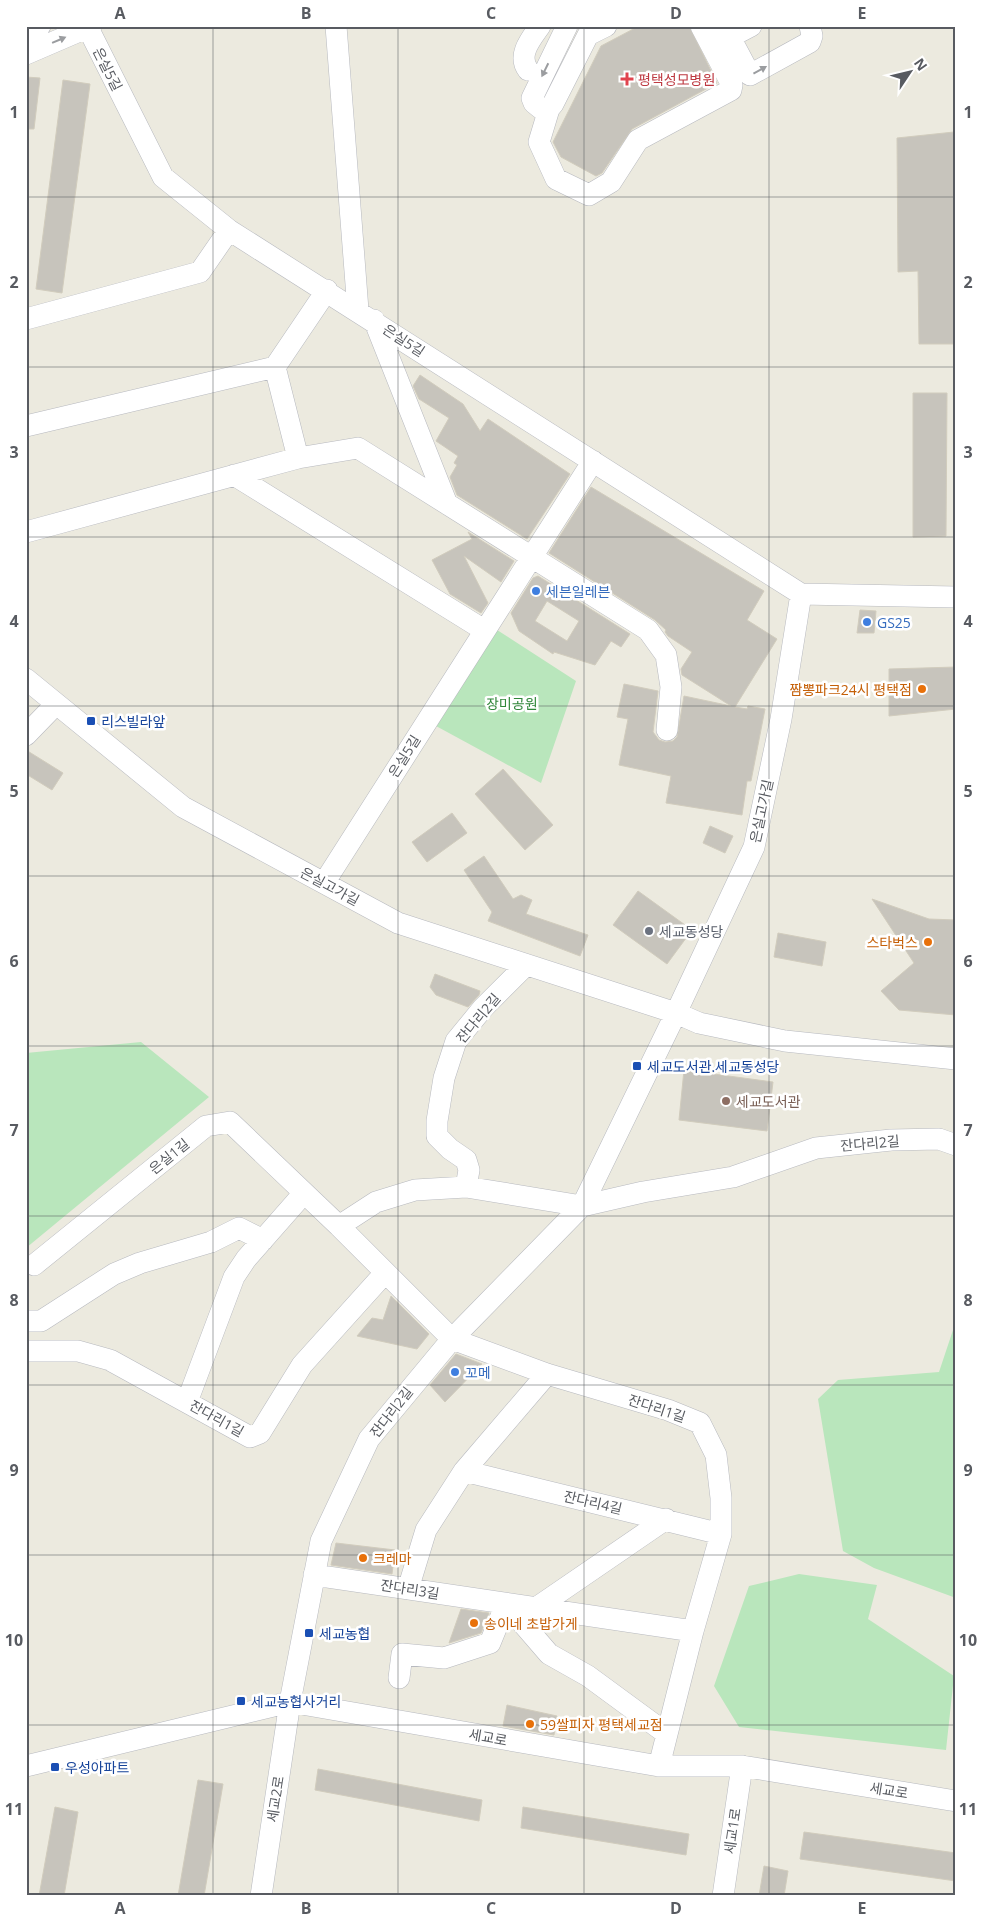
<svg xmlns="http://www.w3.org/2000/svg" width="982" height="1922" viewBox="0 0 982 1922" font-family="'Open Sans','Noto Sans KR',sans-serif">
<rect width="100%" height="100%" fill="#eceadf"/>
<path fill="#b9e6bc" d="M494,628L576,681L541,783L436,726Z
M141,1042L209,1097L26,1248V1053Z
M956,1321V1598L874,1568L843,1551L818,1399L838,1380L939,1372Z
M799,1574L877,1585L868,1619L954,1676L946,1750L739,1727L714,1686L749,1586Z"/>
<path fill="#c7c4bc" stroke="#d1ccbd" fill-rule="evenodd" d="M639,26H689L717,83L632,129L602,173L596,176L561,157L553,142L601,46Z
M26,77L40,78L34,129H26Z
M63,80L90,84L62,293L36,289Z
M954,132L956,344H919L918,271L898,272L897,138Z
M420,375L463,404L480,431L488,419L570,474L527,539L457,495L450,477L457,465L454,463L458,456L436,441L449,418L419,399L413,386Z
M913,393H947L946,536L913,537Z
M591,487L764,591L747,620L777,639L735,707L747,709L748,706L765,709L751,781H747L742,815L666,803L671,776L619,765L628,719L617,717L624,684L658,691L653,732L659,740L665,742L673,741L677,737L684,696L731,706L682,675L681,669L692,652L668,636L665,632L666,630L655,620L549,553Z
M468,532L514,561L501,582L464,556L488,603L481,613L450,594L432,560L472,539Z
M538,576L630,634L621,647L611,641L595,665L554,652L553,654L519,631L511,613L533,578ZM547,601L579,621L567,641L535,621Z
M860,610L876,611L874,633H857Z
M956,667V709L889,716V669Z
M26,750L63,773L52,790L26,774Z
M503,769L553,825L525,850L475,794Z
M452,813L467,833L427,862L412,842Z
M710,826L733,836L725,853L703,843Z
M484,856L513,899L521,895L532,900L526,914L588,935L580,956L488,921L492,912L464,870Z
M638,891L692,930L667,964L613,925Z
M872,899L929,919L956,920V1015L899,1010L881,991L914,963Z
M778,933L826,942L822,966L774,957Z
M435,974L480,991L479,995L468,1007L436,995L430,987Z
M684,1070L773,1082L767,1131L679,1120Z
M391,1296L429,1334L417,1349L357,1336L372,1318L383,1320Z
M456,1354L482,1364L445,1402L430,1385Z
M336,1543L395,1550L392,1574L331,1565Z
M461,1609L489,1613L481,1633L449,1643Z
M507,1705L557,1716L554,1735L503,1726Z
M318,1769L482,1800L479,1821L315,1790Z
M198,1780L223,1784L204,1896H178Z
M55,1807L78,1812L64,1896H39Z
M523,1807L689,1834L686,1855L521,1828Z
M804,1832L956,1853V1881L800,1859Z
M764,1866L788,1871L784,1896H759Z"/>
<g fill="none" stroke-linecap="round" stroke-linejoin="round">
<defs>
<path id="minor" d="M87,26L163,177L229,230L801,594L956,597
M336,26L358,310
M567,26L532,98L534,103L544,111L549,109L553,104L588,35L606,26
M724,26L750,75L810,42L812,36L810,26
M26,33L40,26
M730,37L751,26
M26,54L91,26
M528,70C517,55 531,39 540,26
M549,109L539,142L556,179L589,195L611,182L638,140L731,90L732,85L701,26
M26,319L200,272L229,230
M374,320L447,504
M26,426L275,367
M298,458L358,448L648,630L666,655L671,687L667,730
M234,475L484,630
M26,532L298,458L275,367L327,290
M26,679L183,807L398,923L676,1013L699,1023L785,1041L956,1059
M26,735L56,704
M324,883L593,461
M466,1187L469,1170L466,1160L450,1149L437,1136V1121L444,1078L456,1041L483,1008L526,965
M339,1226L376,1202L415,1190L466,1187L582,1206L643,1192L733,1177L816,1148L891,1140L939,1139L956,1145
M34,1265L206,1126L230,1122L339,1226L452,1339L547,1374L668,1410L700,1423L716,1455L721,1498V1534L693,1631L659,1766
M26,1321H41L114,1274L140,1263L211,1242L239,1228L263,1240
M26,1351H78L110,1360L250,1437L260,1433L302,1365L384,1274
M187,1402L234,1277L246,1259L304,1193
M464,1471L721,1534
M314,1575L693,1631
M408,1589L426,1530L464,1471L547,1374
M536,1608L666,1519
M399,1678L402,1654L444,1658L490,1643L506,1604L549,1654L588,1676L667,1734
M26,1766L290,1702L659,1766H742L956,1801
M261,1896L290,1702L321,1541L369,1439L452,1339L582,1206L676,1013L754,847L781,719L801,594
M723,1896L742,1766"/>
</defs>
<use href="#minor" stroke="#b7b9bf" stroke-width="22"/>
<use href="#minor" stroke="#fff" stroke-width="21"/>
</g>
<defs><path id="oneway-solid" d="M-6-.8H1V-3.2L6.5 0L1 3.2V.8H-6Z" transform="scale(1.25)"/></defs>
<g fill="#9b9da0">
<use href="#oneway-solid" transform="translate(59 40) rotate(-23)"/>
<use href="#oneway-solid" transform="translate(545 70) rotate(116)"/>
<use href="#oneway-solid" transform="translate(760 70) rotate(-29)"/>
</g>
<path fill="none" stroke="#585b61" stroke-width="1" stroke-opacity="0.55" d="M213,26V1896M398,26V1896M584,26V1896M769,26V1896M26,197H956M26,367H956M26,537H956M26,706H956M26,876H956M26,1046H956M26,1216H956M26,1385H956M26,1555H956M26,1725H956"/>
<path fill="#e0444e" stroke="#fff" stroke-width="2" d="M624.5 71.5h5v5h5v5h-5v5h-5v-5h-5v-5h5z"/>
<g fill="#3f7fe0" stroke="#fff" stroke-width="2">
<circle cx="536" cy="591" r="5"/>
<circle cx="867" cy="622" r="5"/>
<circle cx="455" cy="1372" r="5"/>
</g>
<g fill="#e8710a" stroke="#fff" stroke-width="2">
<circle cx="922" cy="689" r="5"/>
<circle cx="928" cy="942" r="5"/>
<circle cx="363" cy="1558" r="5"/>
<circle cx="474" cy="1623" r="5"/>
<circle cx="530" cy="1724" r="5"/>
</g>
<g fill="#1a4fb4" stroke="#fff" stroke-width="2">
<rect x="86" y="716" width="10" height="10" rx="2.5"/>
<rect x="632" y="1061" width="10" height="10" rx="2.5"/>
<rect x="304" y="1628" width="10" height="10" rx="2.5"/>
<rect x="236" y="1696" width="10" height="10" rx="2.5"/>
<rect x="50" y="1762" width="10" height="10" rx="2.5"/>
</g>
<circle fill="#6b7280" stroke="#fff" stroke-width="2" cx="649" cy="931" r="5"/>
<circle fill="#8d6e63" stroke="#fff" stroke-width="2" cx="726" cy="1101" r="5"/>
<g text-anchor="middle" dominant-baseline="central" stroke-width="5" stroke-linejoin="round" paint-order="stroke">
<g font-size="14" fill="#585b61" stroke="#fff">
<text transform="translate(108 69) rotate(63)">은실5길</text>
<text transform="translate(404 340) rotate(33)">은실5길</text>
<text transform="translate(404 756) rotate(-58)">은실5길</text>
<text transform="translate(761 811) rotate(-78)">은실고가길</text>
<text transform="translate(330 886) rotate(28)">은실고가길</text>
<text transform="translate(478 1018) rotate(-50)">잔다리2길</text>
<text transform="translate(870 1143) rotate(-5)">잔다리2길</text>
<text transform="translate(169 1156) rotate(-39)">은실1길</text>
<text transform="translate(657 1408) rotate(18)">잔다리1길</text>
<text transform="translate(391 1412) rotate(-52)">잔다리2길</text>
<text transform="translate(217 1418) rotate(29)">잔다리1길</text>
<text transform="translate(593 1502) rotate(13)">잔다리4길</text>
<text transform="translate(410 1589) rotate(9)">잔다리3길</text>
<text transform="translate(488 1737) rotate(10)">세교로</text>
<text transform="translate(889 1790) rotate(9)">세교로</text>
<text transform="translate(275 1799) rotate(-81)">세교2로</text>
<text transform="translate(732 1831) rotate(-82)">세교1로</text>
</g>
<g font-size="14" fill="#be3a42" stroke="#fff" text-anchor="start">
<text x="638" y="79">평택성모병원</text>
</g>
<g font-size="14" fill="#366cbe" stroke="#fff" text-anchor="start">
<text x="546" y="591">세븐일레븐</text>
<text x="877" y="622">GS25</text>
<text x="465" y="1372">꼬메</text>
</g>
<g font-size="14" fill="#c56008" stroke="#fff" text-anchor="start">
<text x="912" y="689" text-anchor="end">짬뽕파크24시 평택점</text>
<text x="918" y="942" text-anchor="end">스타벅스</text>
<text x="373" y="1558">크레마</text>
<text x="484" y="1623">송이네 초밥가게</text>
<text x="540" y="1724">59쌀피자 평택세교점</text>
</g>
<g font-size="14" fill="#31873a" stroke="#fff">
<text x="512" y="703">장미공원</text>
</g>
<g font-size="14" fill="#164399" stroke="#fff" text-anchor="start">
<text x="101" y="721">리스빌라앞</text>
<text x="647" y="1066">세교도서관.세교동성당</text>
<text x="319" y="1633">세교농협</text>
<text x="251" y="1701">세교농협사거리</text>
<text x="65" y="1767">우성아파트</text>
</g>
<g font-size="14" fill="#5b616d" stroke="#fff" text-anchor="start">
<text x="659" y="931">세교동성당</text>
</g>
<g font-size="14" fill="#785e54" stroke="#fff" text-anchor="start">
<text x="736" y="1101">세교도서관</text>
</g>
</g>
<rect width="982" height="1922" fill="none" stroke="#ffffff" stroke-width="55"/>
<g transform="translate(910 72) rotate(55)" stroke="#ffffff" stroke-width="4" paint-order="stroke">
<path d="M0-4L9 19L0 12L-9 19Z" fill="#585b61"/>
<text y="-8" font-size="14" font-weight="bold" text-anchor="middle" fill="#585b61">N</text>
</g>
<rect x="28" y="28" width="926" height="1866" fill="none" stroke="#585b61" stroke-width="2"/>
<g font-size="16" text-anchor="middle" font-weight="bold" fill="#585b61">
<text x="120" y="19">A</text>
<text x="306" y="19">B</text>
<text x="491" y="19">C</text>
<text x="676" y="19">D</text>
<text x="862" y="19">E</text>
<text x="14" y="118">1</text>
<text x="968" y="118">1</text>
<text x="14" y="288">2</text>
<text x="968" y="288">2</text>
<text x="14" y="458">3</text>
<text x="968" y="458">3</text>
<text x="14" y="627">4</text>
<text x="968" y="627">4</text>
<text x="14" y="797">5</text>
<text x="968" y="797">5</text>
<text x="14" y="967">6</text>
<text x="968" y="967">6</text>
<text x="14" y="1136">7</text>
<text x="968" y="1136">7</text>
<text x="14" y="1306">8</text>
<text x="968" y="1306">8</text>
<text x="14" y="1476">9</text>
<text x="968" y="1476">9</text>
<text x="14" y="1646">10</text>
<text x="968" y="1646">10</text>
<text x="14" y="1815">11</text>
<text x="968" y="1815">11</text>
<text x="120" y="1914">A</text>
<text x="306" y="1914">B</text>
<text x="491" y="1914">C</text>
<text x="676" y="1914">D</text>
<text x="862" y="1914">E</text>
</g>
</svg>
